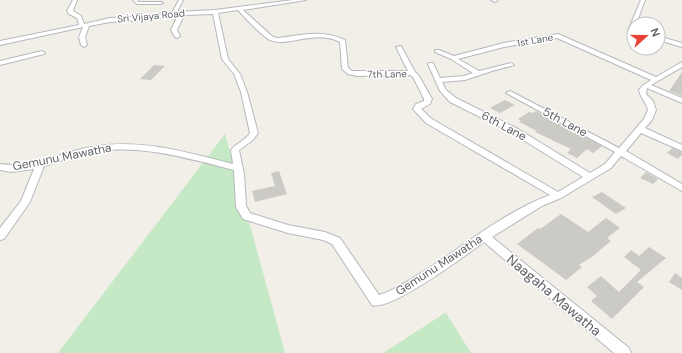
<svg xmlns="http://www.w3.org/2000/svg" width="682" height="353" viewBox="0 0 682 353" font-family="'DM Sans',sans-serif">
<rect width="100%" height="100%" fill="#f1efe8"/>
<path fill="#c5e8c5" d="M225,134L285,353H58Z
M446,313L471,353H383L445,313Z"/>
<path fill="#cccac5" d="M154,65L165,66L151,80L140,79Z
M682,72V96L669,91Z
M505,100L515,105L500,113L490,108Z
M536,111L602,146L593,153L587,149L577,158L567,153L571,149L535,132L537,131L519,122L521,121L518,119L529,112L532,113Z
M672,148L682,152V155L678,159L667,153Z
M279,171L287,194L255,202L252,191L275,186L271,173Z
M646,172L658,179L653,184L640,178Z
M602,192L626,208L616,214L592,197Z
M561,214L588,232L606,218L620,228L607,238L611,241L594,255H595L579,265L582,267L566,280L517,244L538,228L540,229Z
M649,247L666,258L637,282L644,287L612,319L591,301L597,296L587,287L601,276L619,292L641,270L624,257L631,250L639,256Z
M675,273L682,278V290L669,282Z"/>
<g fill="none" stroke-linecap="round" stroke-linejoin="round">
<defs>
<path id="minor" d="M73,0H77L73,11L81,16L84,24L110,18L146,16L172,13L179,0H183L177,12L215,10L293,0H306L243,10L273,37L278,38C301,35 323,29 345,40L348,68L352,71H408L396,47L401,46L415,72L419,76L432,99L430,104L421,109L432,119L558,192L583,177L512,133L450,102L440,91L428,64L429,63H433L440,78L464,76L473,73L451,59L435,52V50H439L454,56L504,43L558,34L656,77L682,62V67L651,85L682,98V103L647,88L646,94L653,101L656,110L652,120L645,128L682,145V151L641,133L626,151L682,184V191L621,156L611,168L561,198L542,206L492,237L629,348L631,353H614L484,242C466,255 390,312 372,305L332,244L323,240L288,233L243,219L236,207L234,170C190,159 145,145 99,151C80,153 62,161 44,166L30,202L4,239L0,240V228L21,201L34,169L11,172L0,170V164C34,169 64,150 98,146C143,139 189,153 233,164L231,150C236,143 245,141 250,133L241,92L234,74L222,59L213,14L184,15L177,30L180,36L177,38L175,37L171,30L178,15L146,20L110,22L89,26L85,37L87,45L84,47L81,45L79,37L83,27L0,45V41L79,25L77,18L69,14L67,11ZM238,10C245,18 262,36 270,40C288,48 314,29 340,42L342,69L348,74L357,76L410,75L413,77L424,99V101L416,104L413,109L426,123L550,195C507,211 470,241 432,266C418,275 394,291 379,295L340,238L325,232L288,225L250,213L246,206L244,174L239,150L253,140L258,133L247,92L240,74L228,59L218,13ZM557,38L651,80L642,86L639,90C640,97 646,102 648,110L644,119L619,148L512,92L510,91L506,93L615,152L605,164L590,173L518,129L456,98L446,90L442,82L465,80L492,71L514,65L511,63L479,71L458,59L504,47Z
M133,0H137L138,2H161L163,3L161,4H137Z
M491,0H497V1L495,2Z
M641,0H645L636,24H634V33L629,32L628,31Z
M658,36L682,43V47L658,40Z
M42,51L45,53L44,54L0,65V61Z"/>
</defs>
<use href="#minor" stroke="#b5b8bc" stroke-width="2"/>
<use href="#minor" fill="#fff" fill-rule="evenodd"/>
</g>
<g text-anchor="middle" dominant-baseline="central" stroke-width="3" stroke-linejoin="round" paint-order="stroke">
<g font-size="10" fill="#5f6368" stroke="#fff">
<text transform="translate(151 16) rotate(-5)">Sri Vijaya Road</text>
<text transform="translate(535 40) rotate(-10)">1st Lane</text>
<text transform="translate(387 74) rotate(-1)">7th Lane</text>
</g>
<g font-size="12" fill="#5f6368" stroke="#fff">
<text transform="translate(565 122) rotate(28)">5th Lane</text>
<text transform="translate(504 126) rotate(28)">6th Lane</text>
<text transform="translate(62 157) rotate(-11)">Gemunu Mawatha</text>
<text transform="translate(439 265) rotate(-33)">Gemunu Mawatha</text>
</g>
<g font-size="14" fill="#5f6368" stroke="#fff">
<text transform="translate(554 295) rotate(40)">Naagaha Mawatha</text>
</g>
</g>
<g transform="translate(646 36) rotate(69)"><circle r="19" fill="#ffffff" stroke="#bfc1c3"/>
<path d="M0-3L7 15L0 10L-7 15Z" fill="#ea4335"/>
<text y="-6" font-size="11" font-weight="bold" text-anchor="middle" fill="#5f6368">N</text>
</g>
</svg>
